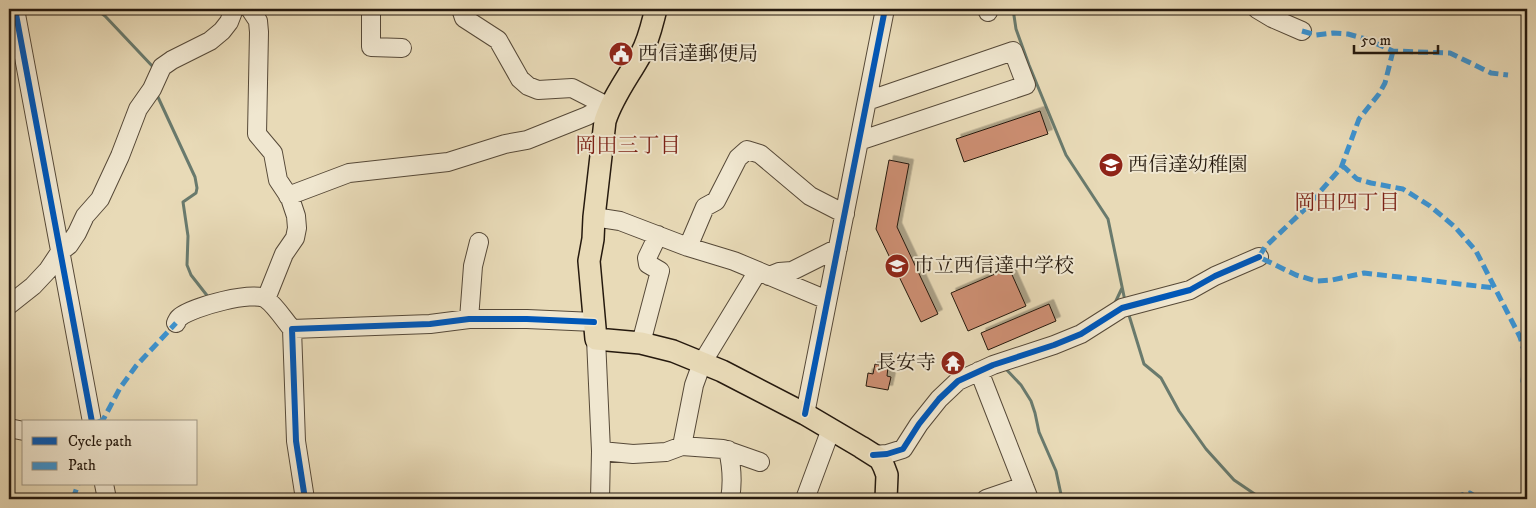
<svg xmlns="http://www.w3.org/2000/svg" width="1536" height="508" viewBox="0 0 1536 508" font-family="'IM FELL DW Pica','Noto Serif JP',serif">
<defs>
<filter id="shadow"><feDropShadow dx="4.5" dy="-4.5" stdDeviation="0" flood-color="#0004"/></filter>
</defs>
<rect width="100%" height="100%" fill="#e8dab7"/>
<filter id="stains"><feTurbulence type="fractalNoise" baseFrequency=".004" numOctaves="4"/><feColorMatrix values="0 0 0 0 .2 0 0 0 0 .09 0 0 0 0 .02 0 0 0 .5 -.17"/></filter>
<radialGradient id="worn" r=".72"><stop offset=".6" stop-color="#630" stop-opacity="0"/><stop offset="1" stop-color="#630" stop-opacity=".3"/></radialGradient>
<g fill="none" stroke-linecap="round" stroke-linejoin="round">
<path stroke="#697a6d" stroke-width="3" d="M96,9L105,16L155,69
M1013,9L1016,29L1029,65L1066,155L1108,219L1125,301
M157,95L195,177L197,188L196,193L183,202L188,236L187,265L191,275L209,298
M1114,305L1122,288
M1128,312L1144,364L1161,378L1179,411L1206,449L1234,480L1262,499
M1004,367L1021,385L1031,401L1035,413L1039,432L1056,471L1062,499"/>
</g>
<path fill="#cd8f73" stroke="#25190e" filter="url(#shadow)" d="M1040,111L1048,134L964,162L956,139Z
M889,160L909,164L897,227L938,314L921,322L876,229Z
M1009,268L1026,306L968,331L951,293Z
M1049,304L1056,321L988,350L981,333Z
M875,364L888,367L887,376L891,377L888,390L866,386L868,373L873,374Z"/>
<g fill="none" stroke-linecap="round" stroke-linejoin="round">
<defs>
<path id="minor" d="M15,9L92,422
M250,9L258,21L259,32L257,134L273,153L278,180L290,198L296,216L297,228L295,238L284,254L266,299
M371,9V47L402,48
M461,9L464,18L498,40L520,79L528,86L538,90L572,88L609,107
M987,9L988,12
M1257,9L1272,18L1302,31
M859,141L1026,85L1013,51L867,101
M288,196L349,173L448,162L505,144L527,140L587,116L605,106
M594,217L620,221L688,247L734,261L827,300
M688,247L705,207L716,201L738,158L747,150L760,154L810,196L845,214
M769,276L779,272L792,271L838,248
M9,305L33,286L48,270L60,252L69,245L77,233L85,216L100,199L120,156L138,109L152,89L162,67L172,60L210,41L222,31L229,22L234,9
M469,319L473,266L479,242
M176,323C177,321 178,318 180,317C192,307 254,290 266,299C275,305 285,321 292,329
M596,339L601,451L600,499
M641,343L660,271L648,264L647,258L658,235
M979,371L1029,499
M805,414L885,9
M9,428L24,431
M682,446L694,385L702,363L758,271
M728,450C732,467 733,482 730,499
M601,451L633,454L666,452L682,446L723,449L760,462
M873,455L887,454L903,449L919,424L939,399L958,381L993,365L1054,345L1081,334L1122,308L1190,290L1215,276L1259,257
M104,484L107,499
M305,499L296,441L292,329L430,324L469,319H527L594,322
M805,499L831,429
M986,499L1024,486"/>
<path id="major" d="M656,9C652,24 649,40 641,54C629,76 613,96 605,121L594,217L593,239L589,261L596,339L641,343L673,351L722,371L805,414L861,447L880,459L884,467L887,475L886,499"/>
</defs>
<use href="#minor" stroke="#564938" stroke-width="20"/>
<use href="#major" stroke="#25190e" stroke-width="24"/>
<use href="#minor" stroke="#f0e7d0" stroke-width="18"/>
<use href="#major" stroke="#e8dab7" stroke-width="21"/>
<path stroke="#3b93d2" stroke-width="5" stroke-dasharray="10 5" stroke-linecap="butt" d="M1302,31L1316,35L1333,33L1348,34L1366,39L1393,51L1450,53L1491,73L1508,75
M1393,51L1385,83L1379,94L1359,119L1341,168L1304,210L1265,247L1259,257L1296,275L1316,281L1332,280L1364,273L1495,288
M1342,165L1357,179L1371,183L1403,189L1430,206L1455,227L1476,251L1520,337L1526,357L1523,381L1527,396
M98,422L103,420L120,388L136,366L176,323
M73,499L78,484
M1455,499L1462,495L1470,493L1479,499"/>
<defs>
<path id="cycleway" d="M15,9L92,422
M805,414L885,9
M873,455L887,454L903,449L919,424L939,399L958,381L993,365L1054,345L1081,334L1122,308L1190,290L1215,276L1259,257
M305,499L296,441L292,329L430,324L469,319H527L594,322"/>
</defs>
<use href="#cycleway" stroke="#f0e7d0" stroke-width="9"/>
<use href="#cycleway" stroke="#0057b8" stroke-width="6"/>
</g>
<defs>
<symbol id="civic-disc" viewBox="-11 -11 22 22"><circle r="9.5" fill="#8f2418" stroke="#f0e7d0"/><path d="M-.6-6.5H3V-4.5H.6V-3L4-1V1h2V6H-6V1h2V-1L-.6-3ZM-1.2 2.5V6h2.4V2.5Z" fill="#fff"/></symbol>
<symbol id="school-disc" viewBox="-11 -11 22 22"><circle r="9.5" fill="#8f2418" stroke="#f0e7d0"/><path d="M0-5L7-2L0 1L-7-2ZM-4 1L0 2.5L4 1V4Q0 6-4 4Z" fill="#fff"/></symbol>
<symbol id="temple-disc" viewBox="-11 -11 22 22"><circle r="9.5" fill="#8f2418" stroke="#f0e7d0"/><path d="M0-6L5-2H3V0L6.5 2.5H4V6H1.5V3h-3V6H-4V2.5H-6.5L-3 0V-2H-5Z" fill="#fff"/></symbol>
</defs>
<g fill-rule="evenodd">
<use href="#civic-disc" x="607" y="40" width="28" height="28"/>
<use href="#school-disc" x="1097" y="151" width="28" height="28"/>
<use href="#school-disc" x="883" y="252" width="28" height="28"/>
<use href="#temple-disc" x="939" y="349" width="28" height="28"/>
</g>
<g text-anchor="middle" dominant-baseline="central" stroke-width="4" stroke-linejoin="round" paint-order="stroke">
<g font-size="20" fill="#25190e" stroke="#f0e7d0" text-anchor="start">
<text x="638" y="54">西信達郵便局</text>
<text x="1128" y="165">西信達幼稚園</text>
<text x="914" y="266">市立西信達中学校</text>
<text x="936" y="363" text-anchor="end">長安寺</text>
</g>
<g font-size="21" fill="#7a1f14" stroke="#f0e7d0">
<text x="628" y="146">岡田三丁目</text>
<text x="1347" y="203">岡田四丁目</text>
</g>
</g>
<rect width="1536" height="508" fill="none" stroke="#e8dab7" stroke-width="30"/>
<rect x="10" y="10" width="1516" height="488" fill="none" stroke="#25190e" stroke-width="2.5"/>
<rect x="15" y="15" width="1506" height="478" fill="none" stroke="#25190e"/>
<rect x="22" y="420" width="175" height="65" fill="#f0e7d0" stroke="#9f9582"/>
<rect x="32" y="437" width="25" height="8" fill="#0057b8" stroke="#9f9582"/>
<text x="68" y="446" font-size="15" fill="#25190e">Cycle path</text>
<rect x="32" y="462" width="25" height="8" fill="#3b93d2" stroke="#9f9582"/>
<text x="68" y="470" font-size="15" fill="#25190e">Path</text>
<path d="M1354 45v8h84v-8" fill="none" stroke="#25190e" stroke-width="2.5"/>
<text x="1361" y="45" font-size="15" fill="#25190e" stroke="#f0e7d0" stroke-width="4" paint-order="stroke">50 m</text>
<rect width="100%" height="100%" filter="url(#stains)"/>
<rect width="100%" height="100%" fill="url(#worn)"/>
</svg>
